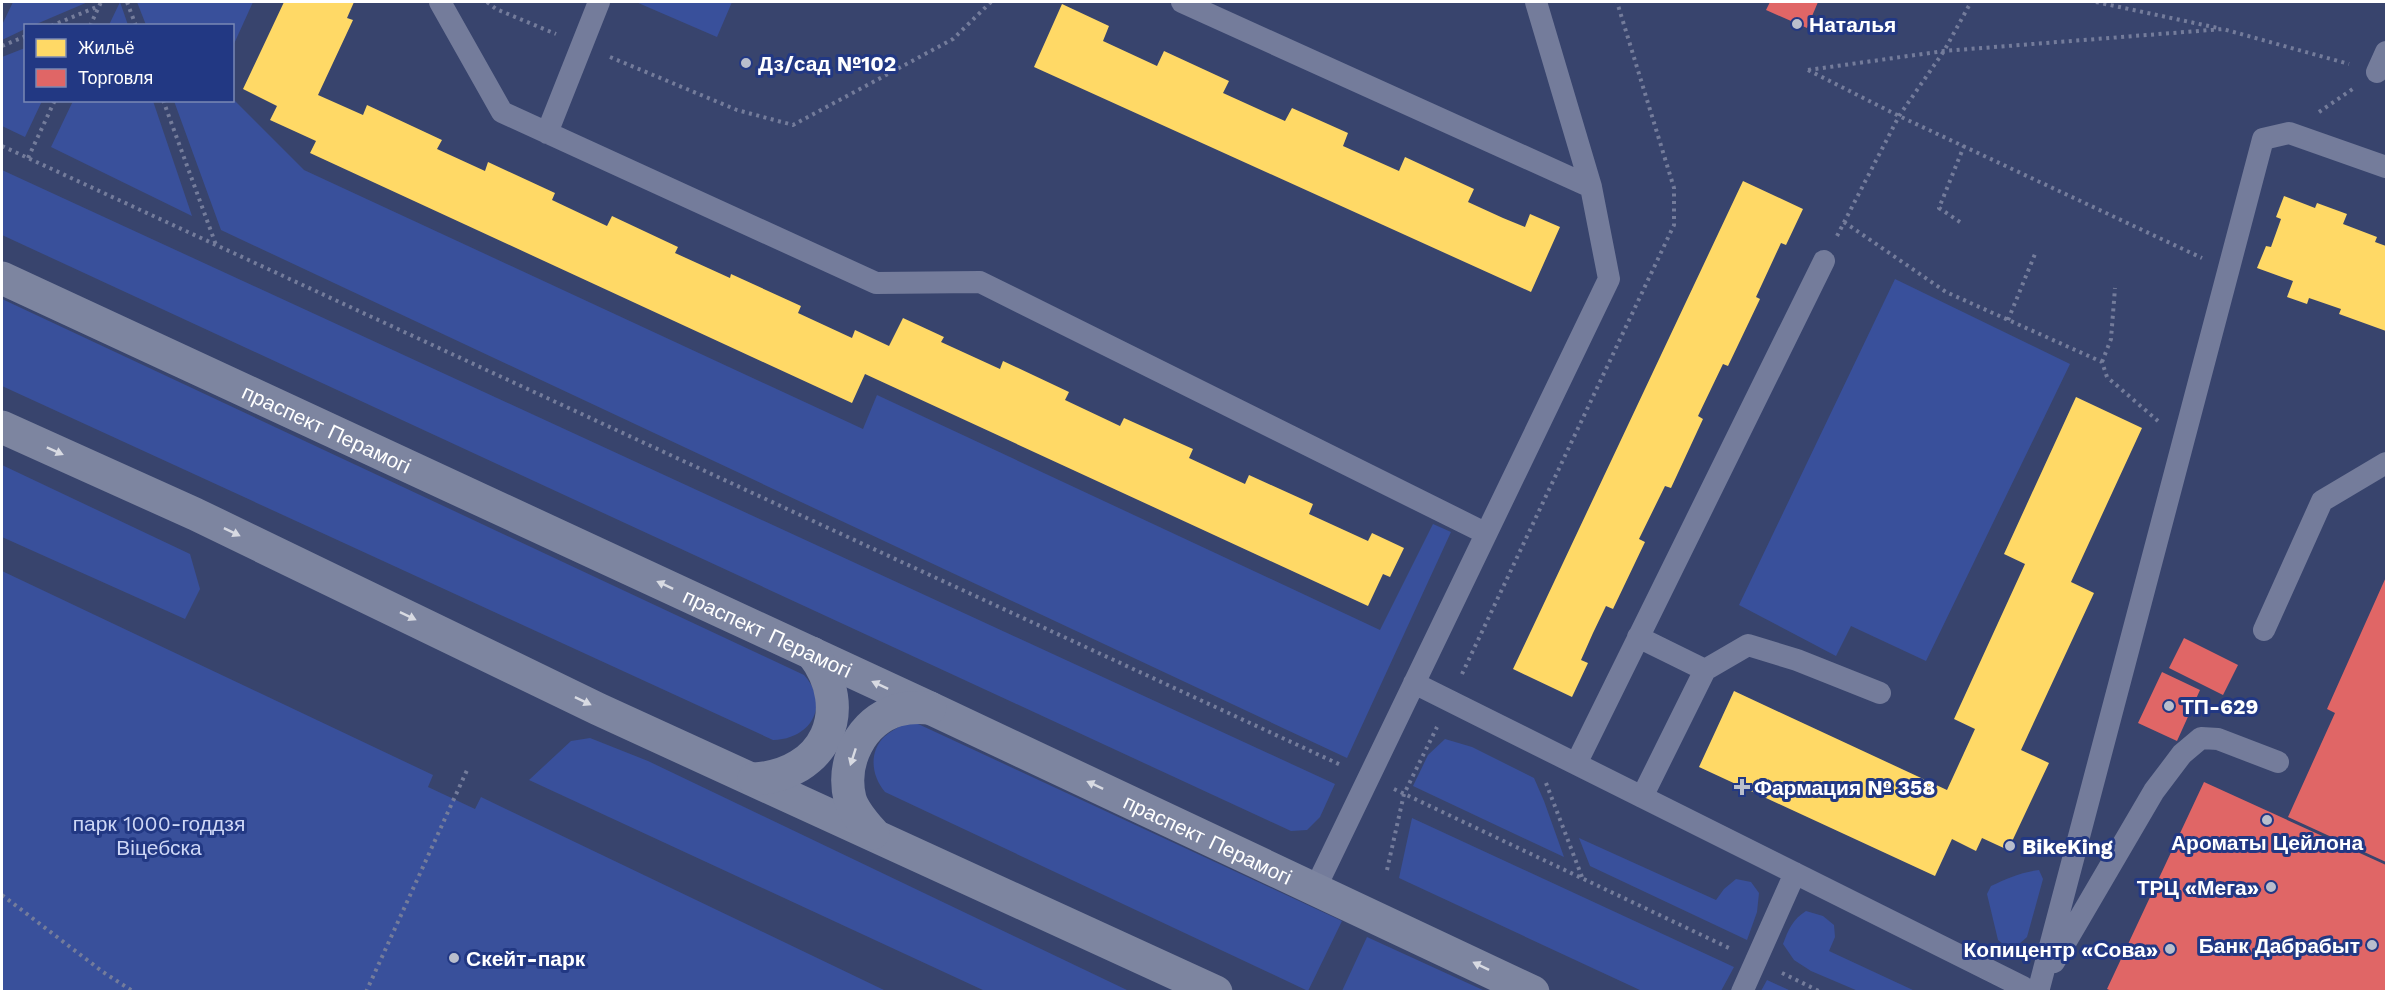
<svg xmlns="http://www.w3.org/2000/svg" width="2388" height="993" viewBox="0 0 2388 993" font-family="'Work Sans',sans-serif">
<rect width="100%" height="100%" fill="#38446d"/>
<path fill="#39509b" d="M13,2H88L34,25L26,26L25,29L2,40V25Z
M120,2L128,25H109Z
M137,2H253L233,46L232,26L146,25Z
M636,2H732L717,37Z
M25,48L26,100L42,101L25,137L2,126V57Z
M233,99L304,170L863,429L877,395L1380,630L1433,524L1451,532L1347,758L221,230L174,101Z
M73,101H153L192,216L51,147Z
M2,170L1335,784L1320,817L1307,830L1291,831L2,235Z
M1895,279L2070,364L1926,661L1851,626L1836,656L1739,605Z
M2,299L804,675C831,705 811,739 773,740L2,386Z
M2,465L190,554L200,589L185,619L2,537Z
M2,571L433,775L428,787L475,809L481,797L886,991H2Z
M905,723H916L1342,921L1308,991L885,792C872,777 868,753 884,737C889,732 898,728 905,723Z
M590,738L648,761L1129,991H985L529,780L571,741Z
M1445,739L1472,747L1534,778L1544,801L1564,857L1413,786L1428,755Z
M1412,818L1734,967L1721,991H1642L1399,878Z
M1579,838L1716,900L1724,889L1736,879L1751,882L1759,893L1757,912L1747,940L1590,866Z
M2039,870L2043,879L2027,937L2018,945L2007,947L1998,940L1987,894L1991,886C2006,879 2022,872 2039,870Z
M1806,911L1823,916L1834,925L1835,937L1829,951L1915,991H1858L1811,971L1794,960L1783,944C1788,930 1793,919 1806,911Z
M1367,937L1485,991H1342Z
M1767,980L1791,991H1761Z"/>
<path fill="#ffd966" d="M284,2H354L347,18L353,20L318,95L363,115L367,105L442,140L437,149L485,171L488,162L555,193L552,200L607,226L612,216L678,247L675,253L730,278L731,274L801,306L798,313L852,338L855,330L889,346L903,318L944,337L941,342L1000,369L1003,361L1069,392L1065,400L1120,426L1124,418L1193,449L1189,458L1245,484L1249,475L1313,504L1309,514L1368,541L1372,533L1404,548L1390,577L1383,574L1368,606L865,374L852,403L310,153L316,141L270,120L277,106L243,89Z
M1062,4L1109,26L1103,41L1157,66L1164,51L1229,81L1223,93L1285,121L1292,108L1348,133L1343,146L1399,171L1405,157L1474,189L1468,202L1503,218L1525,227L1530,214L1560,227L1531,292L1034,67Z
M1743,181L1803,209L1786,245L1781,243L1756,297L1760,299L1728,366L1723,364L1698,416L1703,419L1671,488L1665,486L1639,539L1645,542L1613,609L1606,606L1593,633L1581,660L1588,663L1572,697L1513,669Z
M2284,196L2315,208L2317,203L2347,214L2343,224L2377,237L2375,242L2386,246V331L2339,314L2341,309L2309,298L2307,304L2287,297L2293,281L2257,268L2266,246L2271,247L2281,219L2276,217Z
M2076,397L2142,428L2071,582L2094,593L2021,750L2049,763L2008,850L1982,838L1976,851L1952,839L1935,876L1699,767L1734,691L1947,790L1975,729L1954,719L2025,564L2004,554Z"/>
<path fill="#e06666" d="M1770,2H1818L1807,28L1766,10Z
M2386,577V862L2288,817L2335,713L2327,709Z
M2184,638L2238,665L2223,695L2169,668Z
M2162,672L2200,690L2177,741L2138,723Z
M2204,782L2386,865V992H2114L2107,989Z"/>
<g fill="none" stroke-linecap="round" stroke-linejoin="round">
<path stroke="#747c9b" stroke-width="4" stroke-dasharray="3 4.5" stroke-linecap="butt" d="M127,2L136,26
M487,2L496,9L556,34
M2096,2L2218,28
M51,26L99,6
M90,26L101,2
M2,46L26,36
M610,57L737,110L793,125L953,39L991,2
M1808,70L1944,51L2223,29L2349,64
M1808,70L1899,116L2202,258
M163,100L216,245
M2319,112L2354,88
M2,146L1343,766
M28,158L55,100
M1844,222L1946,292L2102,362L2107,377L2158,421
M1960,222L1939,208L1964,146
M1837,236L1899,116L1944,51L1971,2
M2008,320L2035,254
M2102,362L2111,339L2115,288
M1462,674L1674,225V188L1617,2
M1546,783L1582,877
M1394,789L1729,948
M1387,870L1404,794L1437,727
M2,895L103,972L134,992
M1782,973L1821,992
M366,992L468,768"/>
<path stroke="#747c9b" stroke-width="22" d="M440,2L502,112L876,283L980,282L1485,533
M1182,2L1591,187
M2377,72L2386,52
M547,133L599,2
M2264,630L2322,501L2386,463
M1638,637L1705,670
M1414,683L2023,987
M1576,764L1824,261
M1642,797L1705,670L1748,645L1797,660L1880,693
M1315,889L1609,279L1591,187L1536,2
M2054,962L2154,791L2182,754L2201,738L2218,739L2278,762
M1742,992L1795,873
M2038,992L2263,139L2289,133L2386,167"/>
<g stroke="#7d85a0" stroke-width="33">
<path id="s1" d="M2,278L930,708L1533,992"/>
<path d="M2,427L195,514L598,709L1216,992"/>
<path d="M754,779C825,775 856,710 812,653"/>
<path d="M873,833C864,823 854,812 850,799C841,762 861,721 898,710C909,707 919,707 930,708"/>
</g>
</g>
<defs><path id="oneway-solid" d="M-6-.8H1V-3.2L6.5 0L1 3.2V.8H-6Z" transform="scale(1.5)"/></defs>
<g fill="#d8dae2">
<use href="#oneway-solid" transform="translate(55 451) rotate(24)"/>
<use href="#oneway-solid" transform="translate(232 532) rotate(26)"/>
<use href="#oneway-solid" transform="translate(665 585) rotate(-155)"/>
<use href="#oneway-solid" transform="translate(408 616) rotate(26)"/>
<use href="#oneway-solid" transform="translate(880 685) rotate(-155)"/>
<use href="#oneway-solid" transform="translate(583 701) rotate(26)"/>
<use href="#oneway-solid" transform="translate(853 757) rotate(108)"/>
<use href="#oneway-solid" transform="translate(1095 785) rotate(-155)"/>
<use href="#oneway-solid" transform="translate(1481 966) rotate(-154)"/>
</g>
<g fill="#b9becc" stroke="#223883" stroke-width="2">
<circle cx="1797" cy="24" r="6"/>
<circle cx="746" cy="63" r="6"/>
<circle cx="2169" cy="706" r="6"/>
<path d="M1739 778h6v6h6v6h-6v6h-6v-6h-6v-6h6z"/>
<circle cx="2267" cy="820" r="6"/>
<circle cx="2010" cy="846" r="6"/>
<circle cx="2271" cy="887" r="6"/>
<circle cx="2372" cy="945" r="6"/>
<circle cx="2170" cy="949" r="6"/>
<circle cx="454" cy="958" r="6"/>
</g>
<g text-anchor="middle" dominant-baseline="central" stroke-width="6" stroke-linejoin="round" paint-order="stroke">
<g font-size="21" font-weight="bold" fill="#fff" stroke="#223883" text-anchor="start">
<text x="1809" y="24">Наталья</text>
<text x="758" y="63">Дз/сад №102</text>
<text x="2181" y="706">ТП-629</text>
<text x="1754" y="787">Фармация № 358</text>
<text x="2267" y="842" text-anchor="middle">Ароматы Цейлона</text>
<text x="2022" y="846">BikeKing</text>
<text x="2259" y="887" text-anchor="end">ТРЦ «Мега»</text>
<text x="2360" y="945" text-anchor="end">Банк Дабрабыт</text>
<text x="2158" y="949" text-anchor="end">Копицентр «Сова»</text>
<text x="466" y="958">Скейт-парк</text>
</g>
<g font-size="21" fill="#fff" stroke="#223883">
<text stroke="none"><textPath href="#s1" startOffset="358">праспект Перамогі</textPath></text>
<text stroke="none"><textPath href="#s1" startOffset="844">праспект Перамогі</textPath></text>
<text stroke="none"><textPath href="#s1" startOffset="1330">праспект Перамогі</textPath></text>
</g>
<g font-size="21" fill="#ced7f6" stroke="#223883">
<text x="159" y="823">парк 1000-годдзя<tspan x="159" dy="24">Віцебска</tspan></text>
</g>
</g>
<rect width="2388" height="993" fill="none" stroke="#ffffff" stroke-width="6"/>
<rect x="24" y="24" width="210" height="78" fill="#223883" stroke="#7a88b5" stroke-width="1.5"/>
<rect x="36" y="39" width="30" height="18" fill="#ffd966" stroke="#7a88b5" stroke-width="1.5"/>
<text x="78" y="54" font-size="18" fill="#ffffff">Жильё</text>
<rect x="36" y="69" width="30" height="18" fill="#e06666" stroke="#7a88b5" stroke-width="1.5"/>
<text x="78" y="84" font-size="18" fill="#ffffff">Торговля</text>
</svg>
